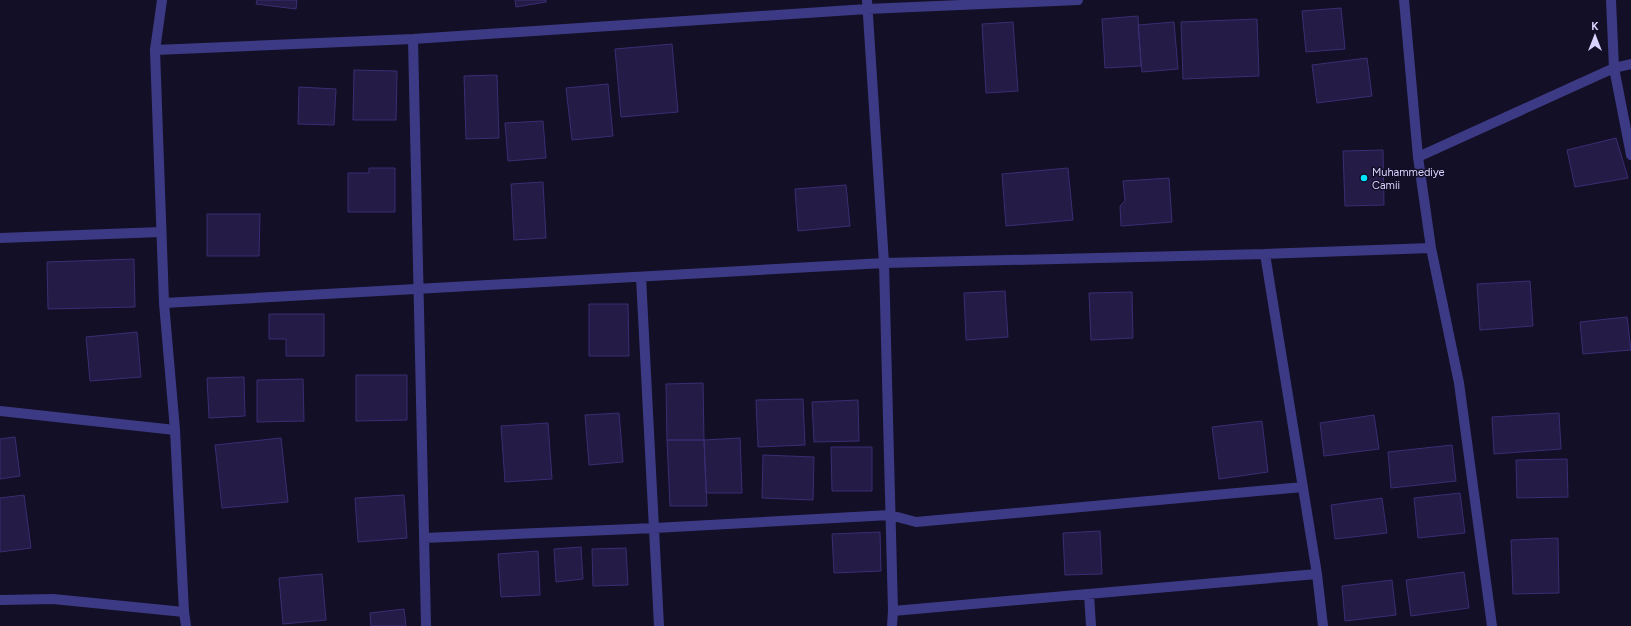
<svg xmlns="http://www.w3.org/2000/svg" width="1631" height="626" viewBox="0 0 1631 626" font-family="Figtree,sans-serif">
<rect width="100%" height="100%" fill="#130f26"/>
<path fill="#241b47" stroke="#3b2d73" d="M257,0H297L296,9L256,4Z
M515,0H546V2L516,7Z
M1341,8L1345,49L1306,52L1302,11Z
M1138,16L1141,66L1105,68L1102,19Z
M1257,19L1259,76L1183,79L1181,22Z
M1013,22L1018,91L986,93L982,24Z
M1174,22L1178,69L1142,72L1138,25Z
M672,44L678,112L621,117L615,49Z
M1367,58L1372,96L1317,103L1312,65Z
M354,70L397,71L396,120H353Z
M497,75L499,138L466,139L464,76Z
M608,84L613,136L572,140L566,88Z
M299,87L336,89L334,125L298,124Z
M543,121L546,158L508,161L505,123Z
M1616,138L1628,178L1575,187L1567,150Z
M1383,150L1384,205L1345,206L1343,151Z
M369,168H395V212H348V173H369Z
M1068,168L1073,220L1006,226L1002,174Z
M1169,178L1172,222L1121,226L1120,206L1125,201L1123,181Z
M543,182L546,238L514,240L511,184Z
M846,185L850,226L798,231L795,189Z
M207,214H260L259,256H207Z
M134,259L135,307L48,309L47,262Z
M1530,281L1533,326L1480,330L1477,284Z
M1005,291L1008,337L966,340L964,293Z
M1132,292L1133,338L1091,340L1089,293Z
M589,304H628L629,356H589Z
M269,314H324V356H286V339H269Z
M1627,317L1631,350L1583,354L1580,322Z
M137,332L141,377L90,381L86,337Z
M356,375H407V420L356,421Z
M244,377L245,416L209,418L207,378Z
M303,379L304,421L257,422V380Z
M703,383L704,440H667L666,384Z
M803,399L805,445L758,447L756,400Z
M858,400L859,441L814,442L812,402Z
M619,413L623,462L589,465L585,415Z
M1559,413L1561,449L1494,454L1492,417Z
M1374,415L1379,449L1324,456L1320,423Z
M1262,421L1268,472L1219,479L1212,427Z
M548,423L552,479L505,482L501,426Z
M15,437L20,476L0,479V439Z
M281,438L288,502L222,508L215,445Z
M740,438L742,493H706L704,440Z
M667,440H704L707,506H670Z
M1452,445L1456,481L1391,488L1388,452Z
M831,447H872V491H832Z
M763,455L814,457L813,500L762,498Z
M1567,459L1568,497L1517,498L1516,460Z
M1460,493L1465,533L1418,538L1414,498Z
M24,495L31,548L0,552V498Z
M404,495L407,538L358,542L355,498Z
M1382,498L1387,533L1335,539L1331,505Z
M1100,531L1102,574L1065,575L1063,533Z
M880,532L881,571L834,573L832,534Z
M1558,538L1559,593L1513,594L1511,540Z
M581,547L583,579L556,582L554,549Z
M626,548L628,585L593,586L592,549Z
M538,551L540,595L501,597L498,554Z
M1464,572L1469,608L1411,616L1406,580Z
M322,574L326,620L283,624L279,578Z
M1392,580L1396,615L1345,621L1342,586Z
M404,609L406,626H371L370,613Z"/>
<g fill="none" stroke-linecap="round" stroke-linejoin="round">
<path stroke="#3d3a85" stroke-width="10" d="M867,0L884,263L893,611L892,626
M1404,0L1418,157L1431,248L1459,383L1492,626
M1611,0L1614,68L1631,155
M413,39L426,626
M155,50L413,39L867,9L1078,0
M1418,157L1614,68L1631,64
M0,238L161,232
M1265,254L1317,574L1323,626
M641,277L659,626
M164,303L884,263L1265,254L1431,248
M0,411L175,430
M424,538L655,528L890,515L916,522L1303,487
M1089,594L1091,626
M0,600L53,599L184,612
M893,611L1317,574"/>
<path stroke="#3d3a85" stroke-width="10" d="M162,0L155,50L164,303L175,430L184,612L186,626"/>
</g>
<circle fill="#00e5ff" stroke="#130f26" stroke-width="1.5" cx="1364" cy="178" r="4"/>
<g text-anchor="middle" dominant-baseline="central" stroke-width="3" stroke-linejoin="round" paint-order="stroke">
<g font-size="11" fill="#d9d4ff" stroke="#130f26" text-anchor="start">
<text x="1372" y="172">Muhammediye<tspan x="1372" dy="13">Camii</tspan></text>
</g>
</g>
<g transform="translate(1595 36)" stroke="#130f26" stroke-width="3" paint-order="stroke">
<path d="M0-3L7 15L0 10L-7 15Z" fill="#d9d4ff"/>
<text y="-6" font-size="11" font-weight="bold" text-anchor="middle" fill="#d9d4ff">K</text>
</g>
</svg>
